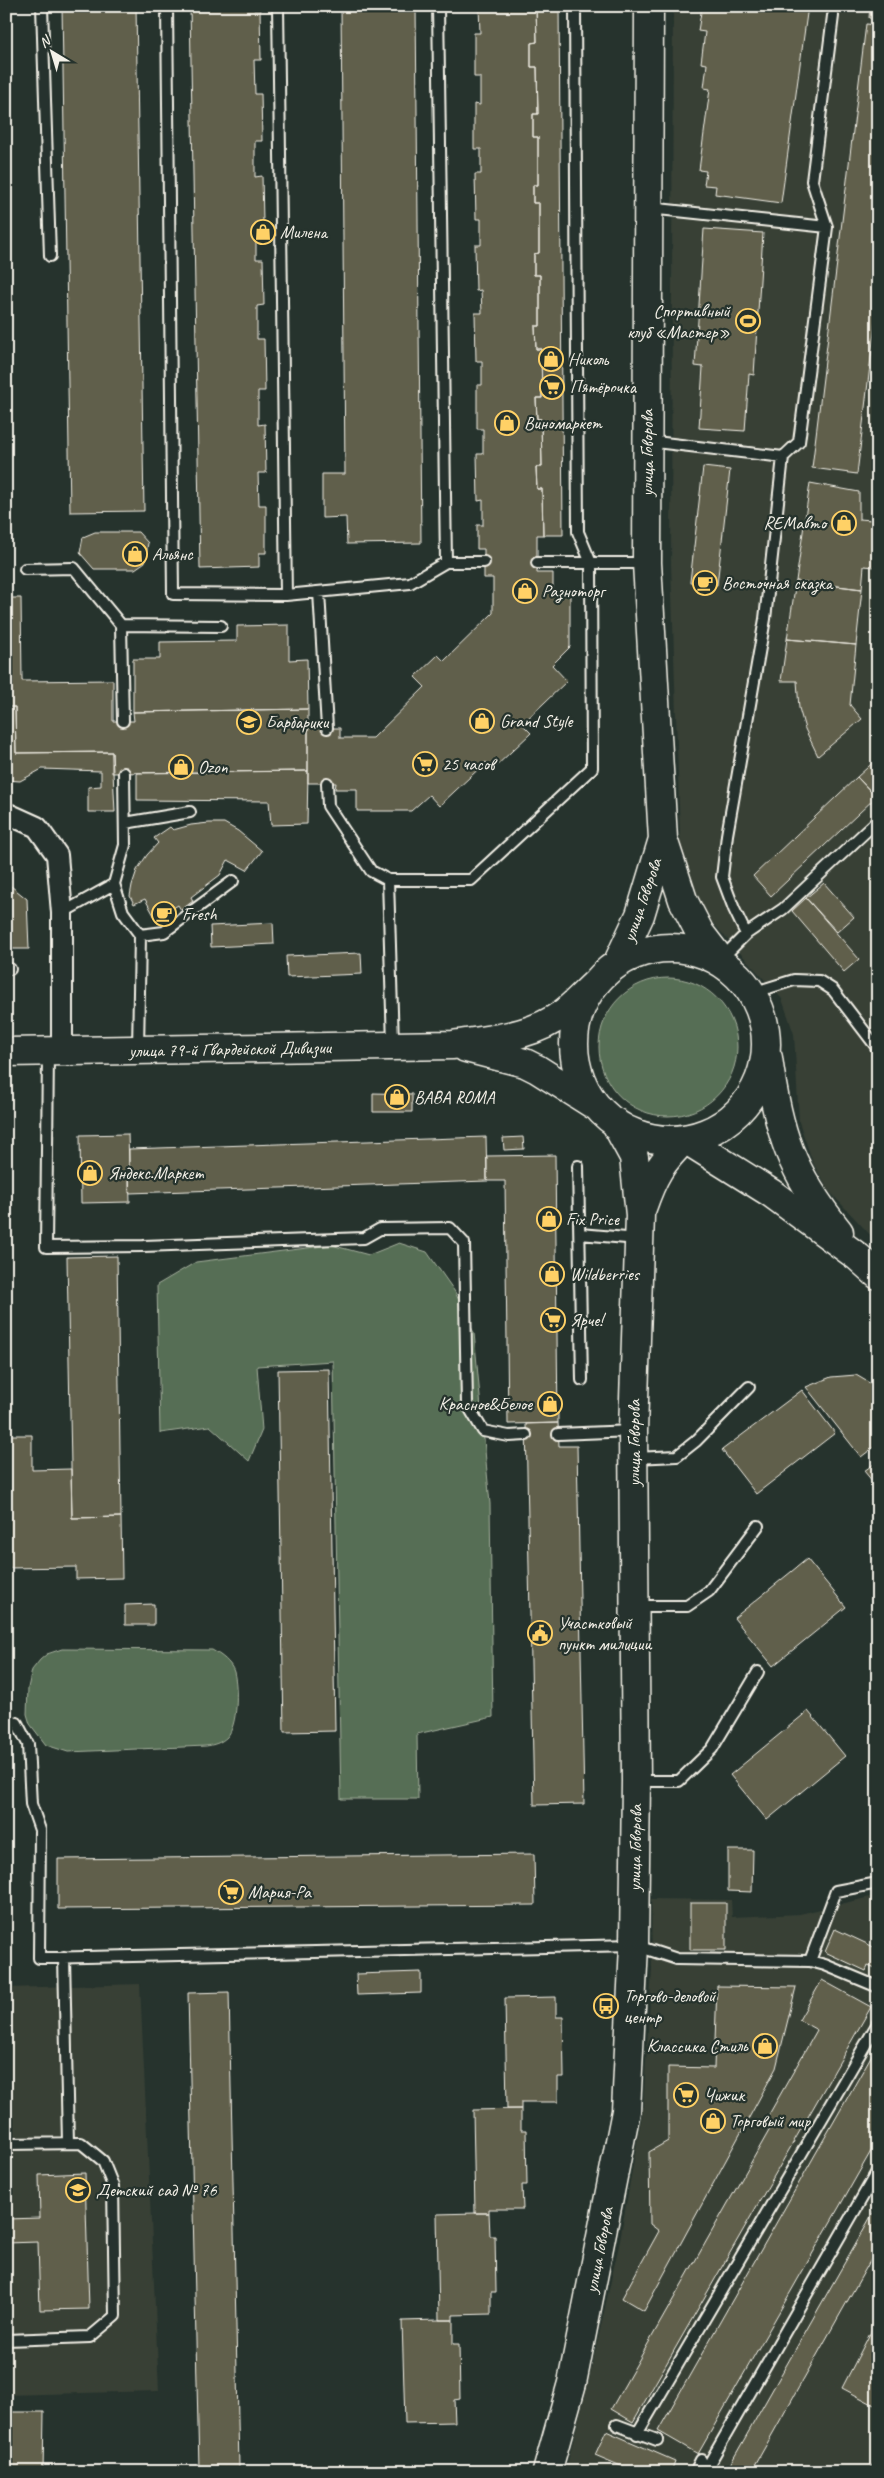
<svg xmlns="http://www.w3.org/2000/svg" width="884" height="2478" viewBox="0 0 884 2478" font-family="Caveat,sans-serif">
<rect width="100%" height="100%" fill="#26332d"/>
<filter id="ink" filterUnits="userSpaceOnUse"><feTurbulence type="fractalNoise" baseFrequency=".02" numOctaves="2"/><feDisplacementMap in="SourceGraphic" scale="10" xChannelSelector="R" yChannelSelector="G"/><feConvolveMatrix kernelMatrix="1 2 1 2 8 2 1 2 1" color-interpolation-filters="sRGB"/></filter>
<g filter="url(#ink)">
<path fill="#374036" d="M673,6H878V1001L874,1004L878,1009V1243L828,1190L813,1163L799,1122L794,1034L782,999L709,919L691,893L681,866L671,564Z
M878,1895V2472H565L588,2383L619,2245L643,2107L652,1970L651,1899L731,1900L732,1917L800,1914Z
M140,1984L159,2391L6,2395V1988Z"/>
<path fill="#566e54" stroke="#a5b09e" d="M599 1047a69 69 0 1 1 138 0a69 69 0 1 1-138 0Z
M399,1243L427,1252L455,1292L474,1333L490,1504L493,1717L417,1734L418,1799H341L333,1361L257,1366L262,1430L249,1461L210,1426L160,1433L157,1285L196,1262L331,1245L369,1255Z
M62,1649L212,1650C221,1655 231,1662 234,1672C238,1688 238,1725 227,1737C221,1743 213,1745 206,1746L68,1752L46,1745L30,1724L27,1714L28,1688L32,1670L40,1660L47,1654Z"/>
<path fill="#605f4b" stroke="#f4f1e8" d="M62,6H136L144,511L70,512Z
M190,6H254V10H260L261,60H254L255,94H261L262,141H255V177L262,176L263,222H256V259H263L264,305L257,306V339H264L265,391H258V425L265,424L266,473H258L259,505H266V553H259V567L200,569Z
M341,6H416L421,543L347,544L346,517L322,518V474H345Z
M474,6H536L537,42L531,43V67H537L538,114H533V137H538V185H533V203H539V253L534,254V275H540V326H535L536,349H541L542,398H536L537,419H541L542,467H536L537,489H542L543,535H537V573H553V593H570V647L552,665L567,681L522,724L531,733L493,769L486,762L439,806L429,795L411,811H357V789H335L336,783H308V728H340V738H373L425,687L415,677L438,655L444,661L493,613V578H484V549H477V525H483V500L478,501L477,454H483V429H477V385H482V361H476L475,313H482L481,290L476,291L475,245H481V219H476L475,174H481V149H474V104L480,105V77H474V33H480L479,7Z
M536,6H559L563,535H543L542,489H537L536,467H542L541,419H537L536,398H542L541,349H536L535,326H540V275H534V254L539,253V203H533V185H538V137H533V114H538L537,67H531V43L537,42Z
M702,6H808L781,203L715,194L716,186L704,185L706,171L699,170L710,89L704,88L707,64L701,63L705,32L698,31Z
M870,6H878V19L869,18Z
M866,24L878,25V299L857,474L812,468Z
M704,229L763,233L754,375L749,374L745,431L699,428L703,367L695,366Z
M703,467L730,470L717,585L690,582Z
M810,483L859,492V519L872,520L875,567L864,566L862,589L796,581Z
M95,532H138L148,543L145,562L135,569H94L80,553L83,537Z
M796,581L862,589L856,645L787,639Z
M6,598H21L22,681L113,680V721H134L133,712L308,709V771L112,773V752L16,753L15,707H6Z
M289,625V660L307,659L308,709L133,712V659H160V642L237,641V626Z
M787,639L856,645L850,705L862,719L818,756L805,729L799,708L797,681H781Z
M6,707H15L16,753L112,752L115,812H88V787L101,786V771L42,769L20,781L6,780Z
M878,758V799L857,777Z
M308,771L307,824L271,825L269,801L137,800V773Z
M857,777L876,797L771,896L753,876Z
M209,823H224L238,831L262,851L247,870L228,860L220,875L191,897L193,901L181,910L178,905L156,919L145,899L134,904L130,896L132,885L137,870L147,855L158,843L154,838L170,827L173,830L191,825Z
M6,882L27,899L29,949H6Z
M824,883L854,917L837,932L806,898Z
M806,898L859,959L844,972L792,911Z
M273,923L274,944L211,947L210,926Z
M361,953L362,974L287,977L286,956Z
M373,1093L412,1094V1112H373Z
M128,1134L130,1202L81,1203L80,1135Z
M486,1137L487,1181L129,1193V1149Z
M523,1137L524,1149L504,1150L503,1138Z
M555,1155L558,1423L508,1424L505,1181H487V1156Z
M117,1256L121,1517L72,1518L67,1257Z
M329,1369L335,1731L284,1732L278,1370Z
M856,1375L878,1388V1444L861,1457L806,1387L831,1377Z
M802,1390L835,1433L756,1494L722,1450Z
M558,1423L559,1446H577L584,1804L534,1805L526,1424Z
M6,1435H32V1470L71,1469L72,1518L121,1517L122,1578L76,1579V1567L6,1568Z
M878,1461V1488L864,1471Z
M807,1559L846,1607L773,1666L734,1618Z
M154,1604V1625H125V1605Z
M808,1711L845,1756L767,1820L730,1775Z
M728,1850H753L752,1892L728,1891Z
M534,1854L535,1905L58,1909V1859Z
M690,1903H726V1950H690Z
M835,1929L878,1949V1970L868,1966L866,1971L825,1952Z
M421,1972V1993L357,1995L356,1974Z
M822,1980L871,2007L633,2422L611,2409L770,2129L763,2125L817,2030L799,2020Z
M717,1986L796,1987L776,2068L644,2311L622,2298L659,2231L650,2224L649,2152L668,2141V2067L714,2068Z
M229,1992L239,2468L199,2469L188,1993Z
M556,1997V2017H563L564,2077H558V2102H521V2109H507L505,1998Z
M878,2044V2139L698,2454L658,2431Z
M521,2109V2130H526L527,2185H522L523,2209H489V2213H475L473,2110Z
M85,2173L89,2309L40,2310L38,2242L6,2243V2219L40,2218L39,2175Z
M878,2204V2247L751,2472H735L728,2468Z
M475,2213H489L490,2236H495L496,2292H491V2314L453,2315V2320H439L437,2214Z
M878,2318V2407L842,2388Z
M439,2320H453V2344H459L460,2399L454,2400L455,2422L405,2423L402,2321Z
M6,2412H44L43,2472H6Z
M606,2431L675,2461L671,2472H635L595,2455Z"/>
<g fill="none" stroke-linecap="round" stroke-linejoin="round">
<defs>
<path id="lane" d="M42,6L50,256
M167,6L173,594L286,595
M278,6L286,595L410,583L446,562L438,6
M649,208L827,227
M647,441L783,457L799,442L827,227L812,181L833,16
M446,562H484
M537,563H646
M25,569L74,568L121,625L123,721
M319,592L327,728
M121,625L221,626
M327,783L328,806L371,871L388,880H471L592,768L591,563L578,532L575,6
M125,823L190,812
M388,880L393,1044
M114,884L123,912L140,935L138,1049
M62,913L114,884L125,845L124,773
M746,934L734,909L722,877L727,835L765,619L783,457
M140,935L164,932L233,881
M721,959L746,934L783,909L876,822
M6,969H10
M752,993L794,980L819,981L833,990L878,1049
M48,1053L46,1247L143,1246L364,1238L380,1229L450,1228L464,1243L467,1404L483,1431L509,1436L526,1435
M578,1166L582,1380
M580,1234L638,1239
M558,1434L632,1431
M635,1458L677,1456L696,1441L749,1387
M636,1606H687L709,1591L758,1526
M6,1721L17,1723L28,1744L31,1804L40,1830L39,1958L634,1945L677,1959L810,1961L825,1965L878,1987
M637,1781H679L712,1749L758,1672
M64,1957L68,2143
M810,1961L836,1891L878,1883
M6,2144L81,2143L103,2161L113,2186L115,2316L90,2337L6,2340
M617,2425L657,2440
M637,2434L878,2023
M709,2464L878,2170
M695,2472L701,2460
M877,2472L878,2469"/>
<path id="street" d="M6,813L37,827L57,855L62,913V1051"/>
<path id="secondary" d="M649,6L647,563L663,839L683,900L700,933L720,959
M574 1044a96 96 0 1 1 192 0a96 96 0 1 1-192 0Z
M619,960L640,915L663,839
M466,1048L525,1063L537,1069L594,1105
M6,1052L453,1045C492,1039 533,1037 565,1012C576,1003 586,992 597,982
M768,1058C778,1133 791,1172 839,1232
M685,1139L771,1193L858,1257L878,1275
M642,1208C653,1176 661,1162 685,1139
M547,2472L572,2383L626,2111L634,1945L636,1781L633,1431L640,1215L634,1157L615,1122"/>
</defs>
<use href="#lane" stroke="#f4f1e8" stroke-width="14"/>
<use href="#street" stroke="#f4f1e8" stroke-width="24"/>
<use href="#secondary" stroke="#f4f1e8" stroke-width="31"/>
<use href="#lane" stroke="#26332d" stroke-width="10"/>
<use href="#street" stroke="#26332d" stroke-width="20"/>
<use href="#secondary" stroke="#26332d" stroke-width="28"/>
</g>
</g>
<defs>
<symbol id="shop-ring" viewBox="-11 -11 22 22"><circle r="9.5" fill="#26332d" stroke="#ffd166" stroke-width="1.5"/><path d="M-5-2.5h2.3a2.7 3.5 0 0 1 5.4 0H5L5.5 6h-11ZM-1.5-2.5h3a1.5 2.3 0 0 0-3 0Z" fill="#ffd166"/></symbol>
<symbol id="stadium-ring" viewBox="-11 -11 22 22"><circle r="9.5" fill="#26332d" stroke="#ffd166" stroke-width="1.5"/><path d="M0-5a6.5 5 0 1 0 0 10a6.5 5 0 1 0 0-10ZM-3.5-1.8h7v3.6h-7Z" fill="#ffd166"/></symbol>
<symbol id="supermarket-ring" viewBox="-11 -11 22 22"><circle r="9.5" fill="#26332d" stroke="#ffd166" stroke-width="1.5"/><path d="M-6-5.5h2.5l.6 2H6L4.5 2H-2.5L-4.4-4H-6ZM-1.5 3.2a1.3 1.3 0 1 0 .1 0ZM3 3.2a1.3 1.3 0 1 0 .1 0Z" fill="#ffd166"/></symbol>
<symbol id="cafe-ring" viewBox="-11 -11 22 22"><circle r="9.5" fill="#26332d" stroke="#ffd166" stroke-width="1.5"/><path d="M-5.5-4.5H6V0H3Q3 3.5 0 3.5H-2.5Q-5.5 3.5-5.5 0ZM3-3.2v2h1.7v-2ZM-6 4.5H4V6H-6Z" fill="#ffd166"/></symbol>
<symbol id="school-ring" viewBox="-11 -11 22 22"><circle r="9.5" fill="#26332d" stroke="#ffd166" stroke-width="1.5"/><path d="M0-5L7-2L0 1L-7-2ZM-4 1L0 2.5L4 1V4Q0 6-4 4Z" fill="#ffd166"/></symbol>
<symbol id="civic-ring" viewBox="-11 -11 22 22"><circle r="9.5" fill="#26332d" stroke="#ffd166" stroke-width="1.5"/><path d="M-.6-6.5H3V-4.5H.6V-3L4-1V1h2V6H-6V1h2V-1L-.6-3ZM-1.2 2.5V6h2.4V2.5Z" fill="#ffd166"/></symbol>
<symbol id="bus-ring" viewBox="-11 -11 22 22"><circle r="9.5" fill="#26332d" stroke="#ffd166" stroke-width="1.5"/><path d="M-5-6H5V4H4V6H2V4H-2V6H-4V4H-5ZM-3.5-4V0h7V-4ZM-3.5 1.2v1.5H-2V1.2ZM2 1.2v1.5H3.5V1.2Z" fill="#ffd166"/></symbol>
</defs>
<g fill-rule="evenodd">
<use href="#shop-ring" x="249" y="218" width="28" height="28"/>
<use href="#stadium-ring" x="734" y="307" width="28" height="28"/>
<use href="#shop-ring" x="537" y="345" width="28" height="28"/>
<use href="#supermarket-ring" x="538" y="373" width="28" height="28"/>
<use href="#shop-ring" x="493" y="409" width="28" height="28"/>
<use href="#shop-ring" x="830" y="509" width="28" height="28"/>
<use href="#shop-ring" x="121" y="540" width="28" height="28"/>
<use href="#cafe-ring" x="691" y="569" width="28" height="28"/>
<use href="#shop-ring" x="511" y="577" width="28" height="28"/>
<use href="#shop-ring" x="468" y="707" width="28" height="28"/>
<use href="#school-ring" x="235" y="708" width="28" height="28"/>
<use href="#supermarket-ring" x="411" y="750" width="28" height="28"/>
<use href="#shop-ring" x="167" y="753" width="28" height="28"/>
<use href="#cafe-ring" x="150" y="900" width="28" height="28"/>
<use href="#shop-ring" x="383" y="1083" width="28" height="28"/>
<use href="#shop-ring" x="76" y="1159" width="28" height="28"/>
<use href="#shop-ring" x="535" y="1205" width="28" height="28"/>
<use href="#shop-ring" x="538" y="1260" width="28" height="28"/>
<use href="#supermarket-ring" x="539" y="1306" width="28" height="28"/>
<use href="#shop-ring" x="536" y="1390" width="28" height="28"/>
<use href="#civic-ring" x="526" y="1619" width="28" height="28"/>
<use href="#supermarket-ring" x="217" y="1878" width="28" height="28"/>
<use href="#bus-ring" x="592" y="1992" width="28" height="28"/>
<use href="#shop-ring" x="751" y="2032" width="28" height="28"/>
<use href="#supermarket-ring" x="672" y="2081" width="28" height="28"/>
<use href="#shop-ring" x="699" y="2107" width="28" height="28"/>
<use href="#school-ring" x="64" y="2176" width="28" height="28"/>
</g>
<g text-anchor="middle" dominant-baseline="central" stroke-width="4.5" stroke-linejoin="round" paint-order="stroke">
<g font-size="18" fill="#f4f1e8" stroke="#26332d" text-anchor="start">
<text x="280" y="232">Милена</text>
<text x="730" y="311" text-anchor="end">Спортивный<tspan x="730" dy="21">клуб «Мастер»</tspan></text>
<text x="568" y="359">Николь</text>
<text x="570" y="387">Пятёрочка</text>
<text x="524" y="423">Виномаркет</text>
<text x="826" y="523" text-anchor="end">REMавто</text>
<text x="152" y="554">Альянс</text>
<text x="722" y="583">Восточная сказка</text>
<text x="542" y="591">Разноторг</text>
<text x="500" y="721">Grand Style</text>
<text x="266" y="722">Барбарики</text>
<text x="442" y="764">25 часов</text>
<text x="198" y="767">Ozon</text>
<text x="182" y="914">Fresh</text>
<text x="414" y="1097">BABA ROMA</text>
<text x="108" y="1173">Яндекс.Маркет</text>
<text x="566" y="1219">Fix Price</text>
<text x="570" y="1274">Wildberries</text>
<text x="570" y="1320">Ярче!</text>
<text x="532" y="1404" text-anchor="end">Красное&amp;Белое</text>
<text x="558" y="1623">Участковый<tspan x="558" dy="21">пункт милиции</tspan></text>
<text x="248" y="1892">Мария-Ра</text>
<text x="624" y="1996">Торгово-деловой<tspan x="624" dy="21">центр</tspan></text>
<text x="748" y="2046" text-anchor="end">Классика Стиль</text>
<text x="704" y="2095">Чижик</text>
<text x="730" y="2121">Торговый мир</text>
<text x="96" y="2190">Детский сад № 76</text>
</g>
<g font-size="18" fill="#f4f1e8" stroke="#26332d">
<text transform="translate(647 453) rotate(-90)">улица Говорова</text>
<text transform="translate(642 900) rotate(-71)">улица Говорова</text>
<text transform="translate(230 1049) rotate(-1)">улица 79-й Гвардейской Дивизии</text>
<text transform="translate(634 1443) rotate(-90)">улица Говорова</text>
<text transform="translate(635 1848) rotate(-89)">улица Говорова</text>
<text transform="translate(599 2250) rotate(-79)">улица Говорова</text>
</g>
</g>
<rect width="884" height="2478" fill="none" stroke="#26332d" stroke-width="25"/>
<rect x="12" y="12" width="859" height="2453" fill="none" stroke="#f4f1e8" stroke-width="2" filter="url(#ink)"/>
<g transform="translate(52 52) rotate(322)" stroke="#26332d" stroke-width="4" paint-order="stroke">
<path d="M0-4L9 19L0 12L-9 19Z" fill="#f4f1e8"/>
<text y="-8" font-size="14" font-weight="bold" text-anchor="middle" fill="#f4f1e8">N</text>
</g>
</svg>
